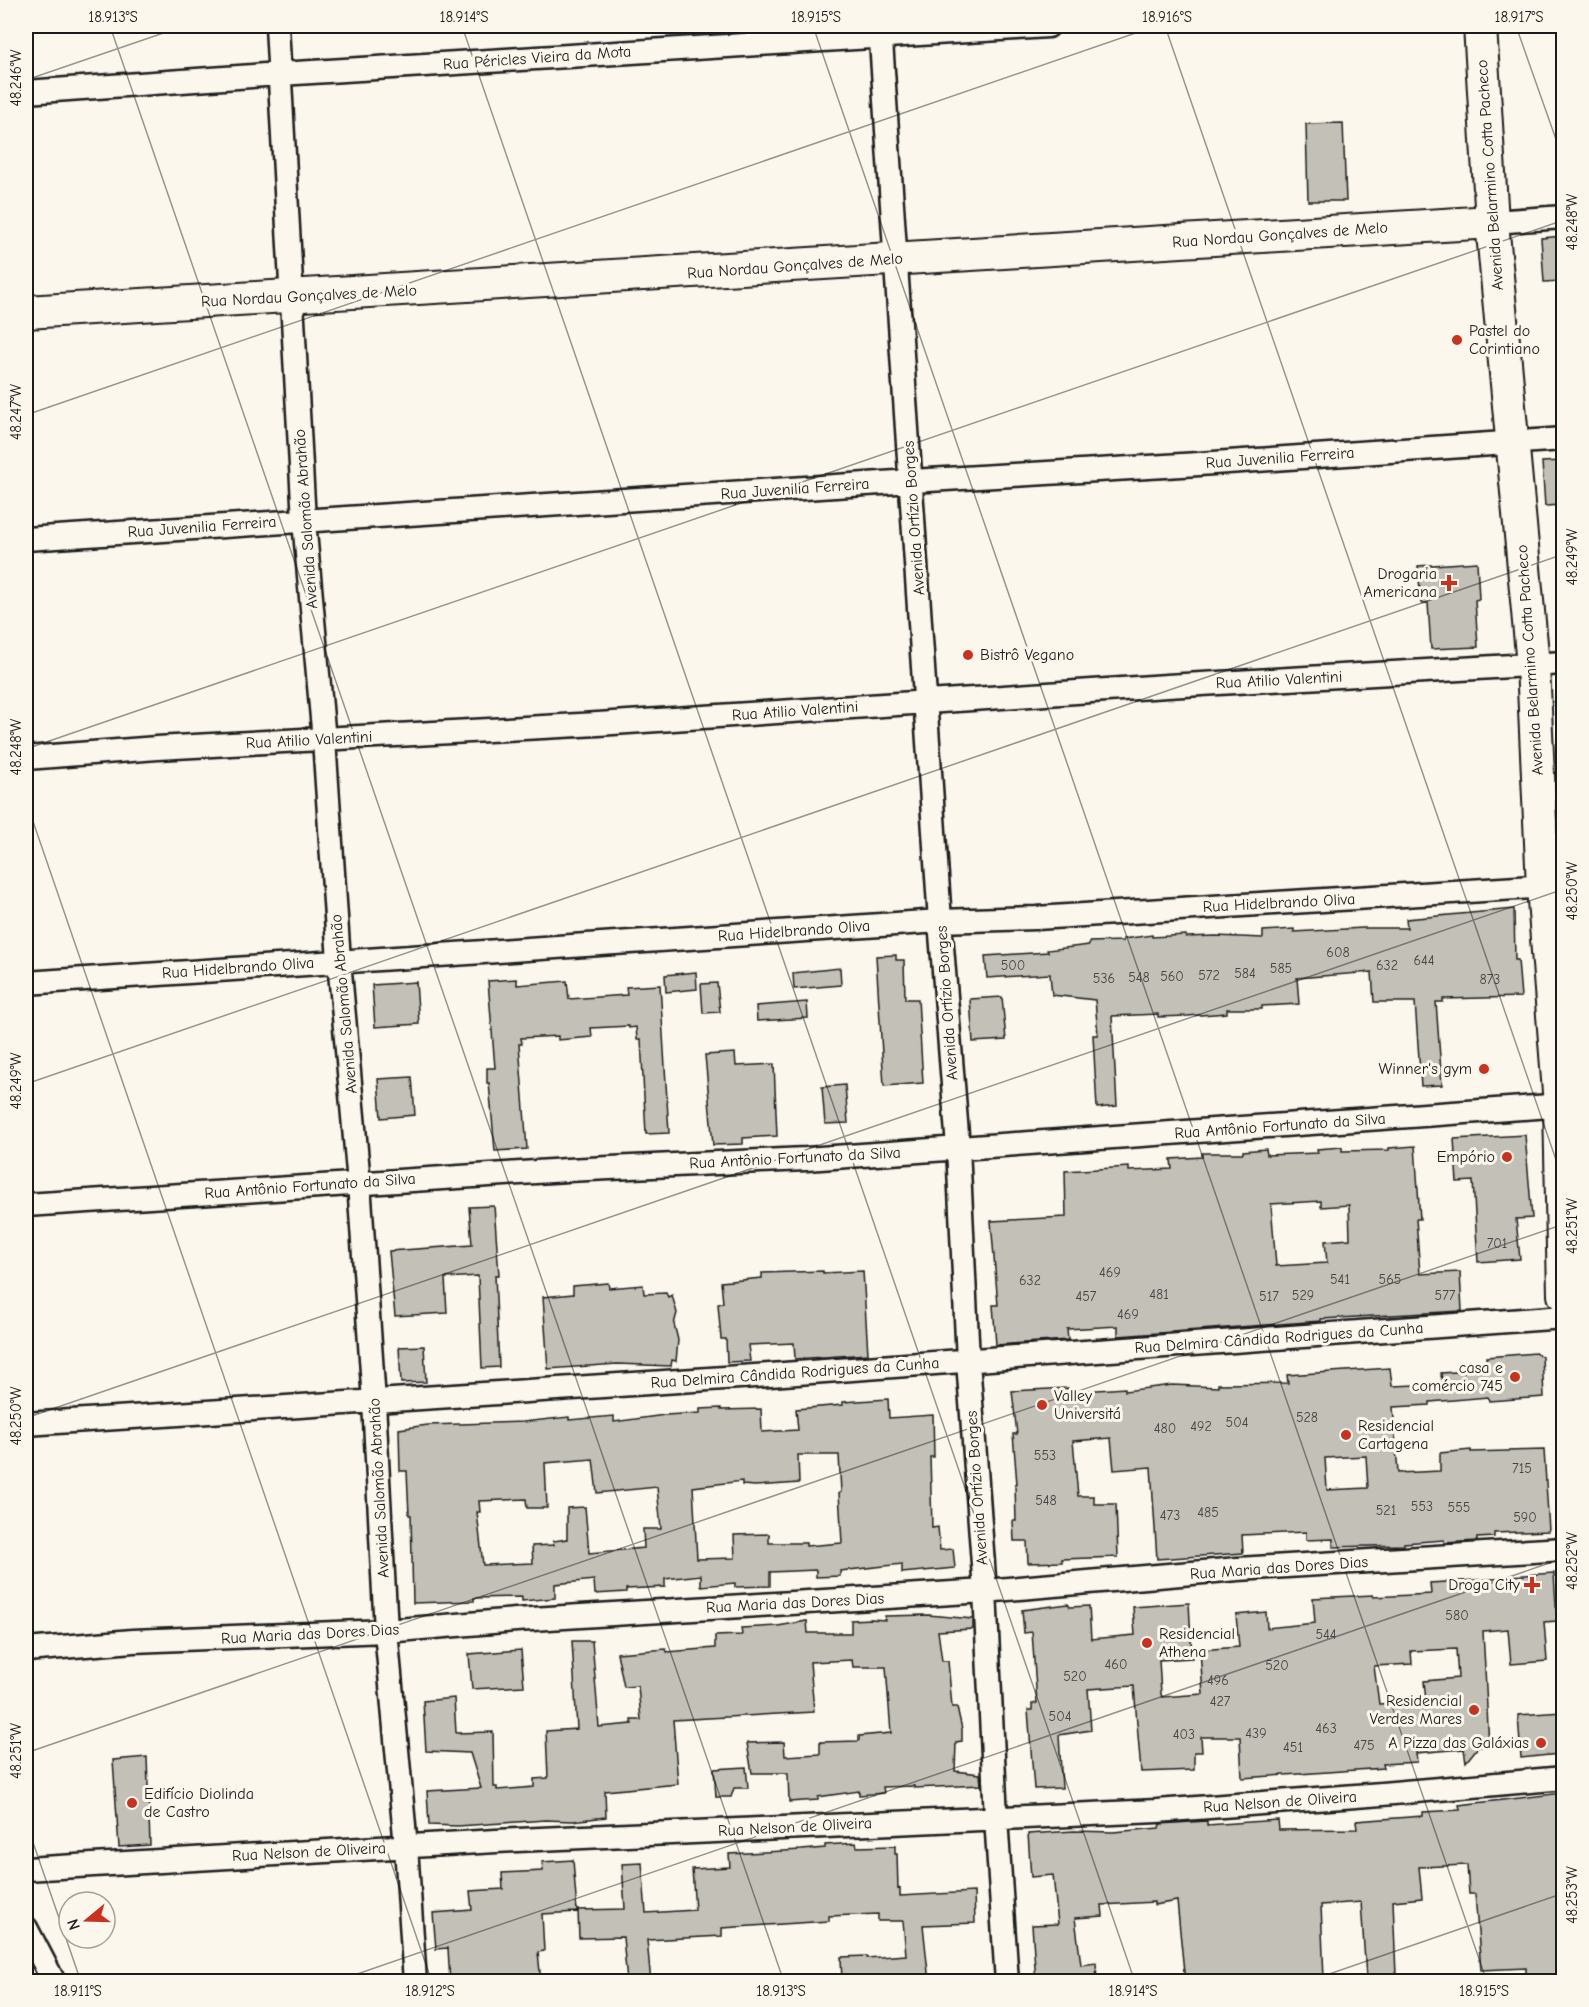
<svg xmlns="http://www.w3.org/2000/svg" width="1589" height="2007" viewBox="0 0 1589 2007" font-family="'Comic Neue',sans-serif">
<rect width="100%" height="100%" fill="#fbf7ec"/>
<filter id="ink" filterUnits="userSpaceOnUse"><feTurbulence type="fractalNoise" baseFrequency=".0167" numOctaves="2"/><feDisplacementMap in="SourceGraphic" scale="12" xChannelSelector="R" yChannelSelector="G"/><feConvolveMatrix kernelMatrix="1 2 1 2 8 2 1 2 1" color-interpolation-filters="sRGB"/></filter>
<g filter="url(#ink)">
<path fill="#c3c0b8" stroke="#1c1c1c" stroke-width="1.5" fill-rule="evenodd" d="M1343,123L1346,201H1308L1306,124Z
M1563,236V281L1544,282L1541,238Z
M1563,461V505L1545,506L1542,462Z
M1477,562L1479,599L1475,600L1478,647L1431,649L1428,603H1421L1418,566Z
M1514,909L1515,960H1518L1521,997L1443,999V1002H1436L1442,1085L1421,1086L1415,1002H1374L1372,972L1297,978L1299,1004L1262,1006V1009H1227V1013L1187,1016L1158,1017V1014L1112,1016L1117,1106L1097,1108L1093,1035H1098L1095,1000L1052,995L1050,974L987,978L985,956L1048,952L1047,950L1089,945V942L1123,941V939L1152,935V937L1186,935V937L1216,936L1263,938V931L1294,929V932L1363,928H1407L1406,919Z
M896,955V960H904L905,999H918L923,1083L884,1086L876,956Z
M840,968L841,985L794,989L793,973Z
M696,972L697,989L666,992L665,975Z
M517,979V985L567,981L569,999L627,995L626,987L660,985L669,1133L646,1134L641,1039H637L636,1027L629,1028V1026L591,1028L592,1037L558,1040V1036L521,1038L522,1044H519L527,1149L495,1151L489,1083H487V1068H495L488,981Z
M416,982L419,1024L375,1027L372,985Z
M717,983L720,1012L703,1013L701,984Z
M1002,997L1006,1040L973,1042L970,999Z
M807,1002L808,1018L757,1021L756,1006Z
M735,1053L736,1066L774,1064L777,1136L743,1138V1144L713,1145L705,1055Z
M412,1077L415,1115L381,1118L378,1079Z
M845,1085L848,1123L825,1124L822,1087Z
M1525,1135L1532,1218L1516,1219L1520,1259L1478,1262L1473,1181L1457,1182L1454,1139Z
M1415,1146L1420,1219H1416L1420,1274L1460,1272L1462,1311L1321,1319V1321L1118,1336V1326L1067,1329L1068,1340L996,1345L993,1305H998L991,1221L1066,1217L1065,1171L1129,1167V1171L1172,1169L1171,1159L1202,1157V1153H1243V1151L1266,1149L1267,1155L1318,1153L1317,1149L1342,1147V1151L1389,1150V1148ZM1321,1201V1207L1349,1205L1350,1239L1325,1241L1327,1263L1276,1266L1271,1204Z
M494,1206L499,1275H495L499,1367L482,1368L478,1276L445,1278L447,1313L395,1316L389,1251L472,1245L469,1207Z
M823,1271V1273L863,1271L868,1354L795,1359L794,1343L748,1345L750,1361L727,1362L726,1339H721L718,1304L723,1303L721,1282L762,1278V1273Z
M608,1283L609,1288L643,1285L644,1294L666,1293L668,1297L672,1295L677,1313L674,1324L678,1340L676,1361L672,1360L671,1366L617,1364L548,1369L543,1297L573,1294V1286Z
M424,1346L426,1382L401,1383L399,1347Z
M1536,1353L1542,1357L1544,1397L1489,1401L1488,1397L1430,1402V1405L1393,1407L1398,1473L1440,1471V1453L1471,1450V1452L1544,1450L1549,1531L1494,1533V1537L1477,1538V1541L1444,1543V1540L1404,1543V1545L1333,1547V1539L1306,1540V1532L1242,1535L1243,1553L1157,1559L1151,1467L1114,1470L1111,1438L1073,1441L1078,1496H1094V1504H1116L1118,1557L1062,1559V1562L1028,1563L1027,1541H1014L1013,1521H1016L1015,1484H1017L1013,1434H1017L1012,1391L1068,1388L1069,1392L1125,1388V1391L1172,1385L1218,1387V1384L1288,1383L1287,1375L1390,1368L1392,1386L1442,1384L1441,1373L1487,1370L1486,1357ZM1366,1456L1368,1488L1327,1490L1325,1458Z
M888,1399L889,1418L933,1415L934,1457H930L932,1528L938,1527L940,1550L953,1549L955,1568L902,1573V1564L840,1571V1576L816,1577V1570L770,1572V1586L735,1587V1583L701,1586V1575L665,1579V1587L626,1589V1592L595,1594L594,1580L555,1584V1598L522,1601V1597L474,1598V1601L413,1603L411,1515H409L407,1471H400L399,1429L428,1425L523,1422L569,1417V1420L614,1416V1422L665,1415L700,1413V1409L721,1408V1410L761,1409L762,1432L798,1430L796,1409L843,1405V1402ZM798,1455H839L841,1492L839,1493L842,1543L806,1546V1543H769V1534L734,1535L735,1558L697,1559L693,1487L742,1481V1485L755,1486L799,1483ZM593,1459L597,1493L657,1487L661,1529H643L644,1548L589,1553L585,1507L567,1508V1539L553,1541L554,1545L532,1546L533,1563L483,1565L477,1512H480L479,1501L526,1499L527,1508H547L545,1463Z
M1554,1573L1557,1621L1544,1622L1547,1661L1511,1664L1508,1629L1483,1631L1489,1746L1478,1747L1466,1762L1464,1749L1416,1753L1417,1762L1383,1764L1384,1768L1242,1778L1240,1737H1201L1202,1752H1194V1770L1141,1772L1134,1686L1088,1689L1091,1730L1059,1735L1062,1788L1034,1789L1028,1710H1032V1704L1037,1703L1032,1632L1024,1633L1022,1610L1068,1604L1070,1607L1089,1606L1091,1639L1135,1635L1133,1607L1189,1603L1192,1658L1159,1660L1161,1694L1162,1697L1203,1694L1200,1650L1239,1647L1236,1615L1266,1612L1267,1628L1315,1623L1313,1598L1373,1595V1597L1431,1594L1430,1583L1509,1578V1576ZM1456,1649L1458,1678L1424,1681L1426,1701L1379,1704L1374,1666L1412,1664L1411,1651Z
M928,1615L973,1619V1629L938,1631L942,1661H948L952,1707H957L962,1729V1741L956,1742L955,1771L980,1774L981,1785L914,1788V1786L883,1787L884,1793L859,1795V1791L818,1797V1800L789,1802L788,1773H752L747,1743L784,1742L785,1756L820,1754V1742L859,1741V1736L891,1733L886,1667H853L852,1660L810,1662L814,1712L673,1720L678,1784L605,1791L606,1817L572,1821L546,1820L458,1826L429,1825L427,1791L481,1788L470,1753L426,1751L423,1701L454,1698L456,1733L493,1732L494,1787H497V1790L534,1787V1779L548,1778L546,1731L577,1729L572,1641H592L599,1727L632,1724L631,1720H641L638,1686L624,1687L617,1653L666,1649L667,1652L715,1648V1636L742,1635L741,1628L778,1626L807,1621L808,1633H851V1620L871,1619L885,1620V1616Z
M521,1650L524,1686L472,1689L469,1654Z
M1563,1712V1750L1559,1754L1521,1758L1518,1715Z
M147,1757L150,1845L119,1847L113,1760Z
M746,1767L748,1788H734L731,1797H716L714,1769Z
M1563,1793V1978L1526,1979V1968L1481,1970L1475,1894H1469L1467,1865L1419,1867L1422,1898L1393,1901L1396,1976L1366,1977L1361,1902L1321,1905L1324,1980L1185,1982L1177,1901L1154,1905V1902L1102,1905L1103,1916L1075,1918L1081,1965L1096,1963L1097,1982H1036L1032,1925L1058,1924L1053,1875L1031,1877L1028,1834L1074,1831L1113,1832L1159,1828L1160,1824L1207,1821V1825L1278,1820L1279,1830L1357,1829L1356,1821L1423,1816V1812L1460,1810L1459,1805Z
M856,1843L857,1847L895,1846V1854H897L898,1889L900,1888V1896L974,1892L975,1923L923,1925L929,1982H842L841,1957L867,1956V1958L906,1955L903,1921H878V1914L829,1916V1921L722,1928V1936L647,1940L651,1982H627L623,1937L579,1938L578,1910L625,1909L622,1864L642,1863L646,1913L695,1910L692,1869L730,1867L729,1854L802,1850L825,1848V1845Z
M573,1860L577,1912L542,1914L544,1951L538,1952L541,1982H450L448,1948L436,1949L433,1913L472,1910L470,1891L503,1889L502,1873L543,1871L542,1862Z"/>
<g fill="none" stroke-linecap="round" stroke-linejoin="round">
<defs>
<path id="street" d="M277,26L304,521L324,740L339,961L359,1183L374,1402L386,1631L406,1847L415,1982
M880,26L940,921L958,1147L968,1361L985,1591L996,1818L1007,1982
M26,92L280,74L1048,26
M1492,222L1564,217
M26,539L912,481L1199,464L1564,439
M26,758L157,748L598,724L1167,686L1564,663
M26,983L940,921L1036,918L1564,885
M26,1205L567,1170L806,1159L1564,1105
M26,1424L770,1375L1564,1317
M26,1650L133,1641L386,1631L516,1620L985,1591L1238,1569L1564,1549
M26,1869L496,1841L1157,1811L1382,1794L1564,1778
M26,1928L54,1982"/>
<path id="secondary" d="M1480,26L1492,222L1533,665L1543,887L1560,1105L1564,1295
M26,312L1492,222"/>
</defs>
<use href="#street" stroke="#1c1c1c" stroke-width="27"/>
<use href="#secondary" stroke="#1c1c1c" stroke-width="36"/>
<use href="#street" stroke="#fbf7ec" stroke-width="22"/>
<use href="#secondary" stroke="#fbf7ec" stroke-width="32"/>
</g>
</g>
<path fill="none" stroke="#1c1c1c" stroke-width="1.5" stroke-opacity="0.45" d="M110,26L784,1982M462,26L1135,1982M813,26L1487,1982M1165,26L1564,1183M1516,26L1564,162M26,80L184,26M26,415L1156,26M26,749L1564,220M26,801L432,1982M26,1084L1564,554M26,1418L1564,889M26,1753L1564,1224M26,1822L81,1982M334,1982L1564,1558M1306,1982L1564,1893"/>
<g fill="#c8321e" stroke="#fbf7ec" stroke-width="2">
<circle cx="1457" cy="340" r="6"/>
<path d="M1446 574h6v6h6v6h-6v6h-6v-6h-6v-6h6z"/>
<circle cx="968" cy="655" r="6"/>
<circle cx="1484" cy="1069" r="6"/>
<circle cx="1507" cy="1157" r="6"/>
<circle cx="1515" cy="1377" r="6"/>
<circle cx="1042" cy="1405" r="6"/>
<circle cx="1346" cy="1435" r="6"/>
<path d="M1529 1576h6v6h6v6h-6v6h-6v-6h-6v-6h6z"/>
<circle cx="1147" cy="1643" r="6"/>
<circle cx="1474" cy="1710" r="6"/>
<circle cx="1541" cy="1743" r="6"/>
<circle cx="132" cy="1803" r="6"/>
</g>
<g text-anchor="middle" dominant-baseline="central" stroke-width="6" stroke-linejoin="round" paint-order="stroke">
<g font-size="14" fill="#464543">
<text x="1338" y="952">608</text>
<text x="1424" y="960">644</text>
<text x="1013" y="965">500</text>
<text x="1387" y="965">632</text>
<text x="1281" y="968">585</text>
<text x="1245" y="973">584</text>
<text x="1209" y="975">572</text>
<text x="1172" y="976">560</text>
<text x="1139" y="977">548</text>
<text x="1104" y="978">536</text>
<text x="1490" y="979">873</text>
<text x="1497" y="1243">701</text>
<text x="1110" y="1272">469</text>
<text x="1340" y="1279">541</text>
<text x="1390" y="1279">565</text>
<text x="1030" y="1280">632</text>
<text x="1159" y="1294">481</text>
<text x="1303" y="1295">529</text>
<text x="1445" y="1295">577</text>
<text x="1086" y="1296">457</text>
<text x="1269" y="1296">517</text>
<text x="1128" y="1314">469</text>
<text x="1307" y="1417">528</text>
<text x="1237" y="1422">504</text>
<text x="1201" y="1426">492</text>
<text x="1165" y="1428">480</text>
<text x="1045" y="1455">553</text>
<text x="1522" y="1468">715</text>
<text x="1046" y="1500">548</text>
<text x="1422" y="1506">553</text>
<text x="1459" y="1507">555</text>
<text x="1386" y="1510">521</text>
<text x="1208" y="1512">485</text>
<text x="1170" y="1515">473</text>
<text x="1525" y="1517">590</text>
<text x="1457" y="1615">580</text>
<text x="1326" y="1634">544</text>
<text x="1116" y="1664">460</text>
<text x="1277" y="1665">520</text>
<text x="1075" y="1676">520</text>
<text x="1218" y="1680">496</text>
<text x="1220" y="1701">427</text>
<text x="1060" y="1716">504</text>
<text x="1326" y="1728">463</text>
<text x="1256" y="1733">439</text>
<text x="1184" y="1734">403</text>
<text x="1364" y="1745">475</text>
<text x="1293" y="1747">451</text>
</g>
<g font-size="16" fill="#1c1c1c" stroke="#fbf7ec">
<text transform="translate(537 58) rotate(-4)">Rua Péricles Vieira da Mota</text>
<text transform="translate(1490 175) rotate(-94)">Avenida Belarmino Cotta Pacheco</text>
<text transform="translate(1280 235) rotate(-4)">Rua Nordau Gonçalves de Melo</text>
<text transform="translate(795 266) rotate(-4)">Rua Nordau Gonçalves de Melo</text>
<text transform="translate(309 296) rotate(-3)">Rua Nordau Gonçalves de Melo</text>
<text transform="translate(1280 458) rotate(-4)">Rua Juvenilia Ferreira</text>
<text transform="translate(795 489) rotate(-4)">Rua Juvenilia Ferreira</text>
<text transform="translate(914 518) rotate(-94)">Avenida Ortízio Borges</text>
<text transform="translate(306 519) rotate(-94)">Avenida Salomão Abrahão</text>
<text transform="translate(202 527) rotate(-4)">Rua Juvenilia Ferreira</text>
<text transform="translate(1530 660) rotate(-94)">Avenida Belarmino Cotta Pacheco</text>
<text transform="translate(1279 680) rotate(-3)">Rua Atilio Valentini</text>
<text transform="translate(795 711) rotate(-4)">Rua Atilio Valentini</text>
<text transform="translate(309 740) rotate(-3)">Rua Atilio Valentini</text>
<text transform="translate(1279 903) rotate(-3)">Rua Hidelbrando Oliva</text>
<text transform="translate(794 931) rotate(-4)">Rua Hidelbrando Oliva</text>
<text transform="translate(238 968) rotate(-4)">Rua Hidelbrando Oliva</text>
<text transform="translate(947 1003) rotate(-94)">Avenida Ortízio Borges</text>
<text transform="translate(344 1004) rotate(-95)">Avenida Salomão Abrahão</text>
<text transform="translate(1280 1126) rotate(-4)">Rua Antônio Fortunato da Silva</text>
<text transform="translate(795 1158) rotate(-3)">Rua Antônio Fortunato da Silva</text>
<text transform="translate(310 1186) rotate(-4)">Rua Antônio Fortunato da Silva</text>
<text transform="translate(1279 1338) rotate(-4)">Rua Delmira Cândida Rodrigues da Cunha</text>
<text transform="translate(795 1373) rotate(-4)">Rua Delmira Cândida Rodrigues da Cunha</text>
<text transform="translate(379 1488) rotate(-93)">Avenida Salomão Abrahão</text>
<text transform="translate(977 1488) rotate(-94)">Avenida Ortízio Borges</text>
<text transform="translate(1279 1568) rotate(-4)">Rua Maria das Dores Dias</text>
<text transform="translate(795 1603) rotate(-3)">Rua Maria das Dores Dias</text>
<text transform="translate(310 1634) rotate(-3)">Rua Maria das Dores Dias</text>
<text transform="translate(1280 1802) rotate(-4)">Rua Nelson de Oliveira</text>
<text transform="translate(795 1827) rotate(-3)">Rua Nelson de Oliveira</text>
<text transform="translate(309 1852) rotate(-3)">Rua Nelson de Oliveira</text>
</g>
<g font-size="16" fill="#1c1c1c" stroke="#fbf7ec" text-anchor="end">
<text x="1469" y="331" text-anchor="start">Pastel do<tspan x="1469" dy="18">Corintiano</tspan></text>
<text x="1437" y="574">Drogaria<tspan x="1437" dy="18">Americana</tspan></text>
<text x="980" y="655" text-anchor="start">Bistrô Vegano</text>
<text x="1472" y="1069">Winner's gym</text>
<text x="1495" y="1157">Empório</text>
<text x="1503" y="1368">casa e<tspan x="1503" dy="18">comércio 745</tspan></text>
<text x="1054" y="1396" text-anchor="start">Valley<tspan x="1054" dy="18">Universitá</tspan></text>
<text x="1358" y="1426" text-anchor="start">Residencial<tspan x="1358" dy="18">Cartagena</tspan></text>
<text x="1520" y="1585">Droga City</text>
<text x="1159" y="1634" text-anchor="start">Residencial<tspan x="1159" dy="18">Athena</tspan></text>
<text x="1462" y="1701">Residencial<tspan x="1462" dy="18">Verdes Mares</tspan></text>
<text x="1529" y="1743">A Pizza das Galáxias</text>
<text x="144" y="1794" text-anchor="start">Edifício Diolinda<tspan x="144" dy="18">de Castro</tspan></text>
</g>
</g>
<rect width="1589" height="2007" fill="none" stroke="#fbf7ec" stroke-width="66"/>
<g transform="translate(87 1920) rotate(251)"><circle r="28" fill="#fbf7ec" stroke="#a29f99" stroke-width="1.5"/>
<path d="M0-4.5L10 22L0 15L-10 22Z" fill="#c8321e"/>
<text y="-9" font-size="16" font-weight="bold" text-anchor="middle" fill="#1c1c1c">N</text>
</g>
<rect x="33" y="33" width="1523" height="1941" fill="none" stroke="#1c1c1c" stroke-width="2"/>
<g font-size="15" text-anchor="middle" fill="#1c1c1c">
<text x="113" y="22">18.913°S</text>
<text x="464" y="22">18.914°S</text>
<text x="816" y="22">18.915°S</text>
<text x="1167" y="22">18.916°S</text>
<text x="1519" y="22">18.917°S</text>
<text transform="translate(16 78) rotate(-90)" y="5">48.246°W</text>
<text transform="translate(1572 222) rotate(-90)" y="5">48.248°W</text>
<text transform="translate(16 412) rotate(-90)" y="5">48.247°W</text>
<text transform="translate(1572 557) rotate(-90)" y="5">48.249°W</text>
<text transform="translate(16 747) rotate(-90)" y="5">48.248°W</text>
<text transform="translate(1572 891) rotate(-90)" y="5">48.250°W</text>
<text transform="translate(16 1081) rotate(-90)" y="5">48.249°W</text>
<text transform="translate(1572 1226) rotate(-90)" y="5">48.251°W</text>
<text transform="translate(16 1416) rotate(-90)" y="5">48.250°W</text>
<text transform="translate(1572 1561) rotate(-90)" y="5">48.252°W</text>
<text transform="translate(16 1751) rotate(-90)" y="5">48.251°W</text>
<text transform="translate(1572 1895) rotate(-90)" y="5">48.253°W</text>
<text x="78" y="1996">18.911°S</text>
<text x="430" y="1996">18.912°S</text>
<text x="781" y="1996">18.913°S</text>
<text x="1133" y="1996">18.914°S</text>
<text x="1484" y="1996">18.915°S</text>
</g>
</svg>
